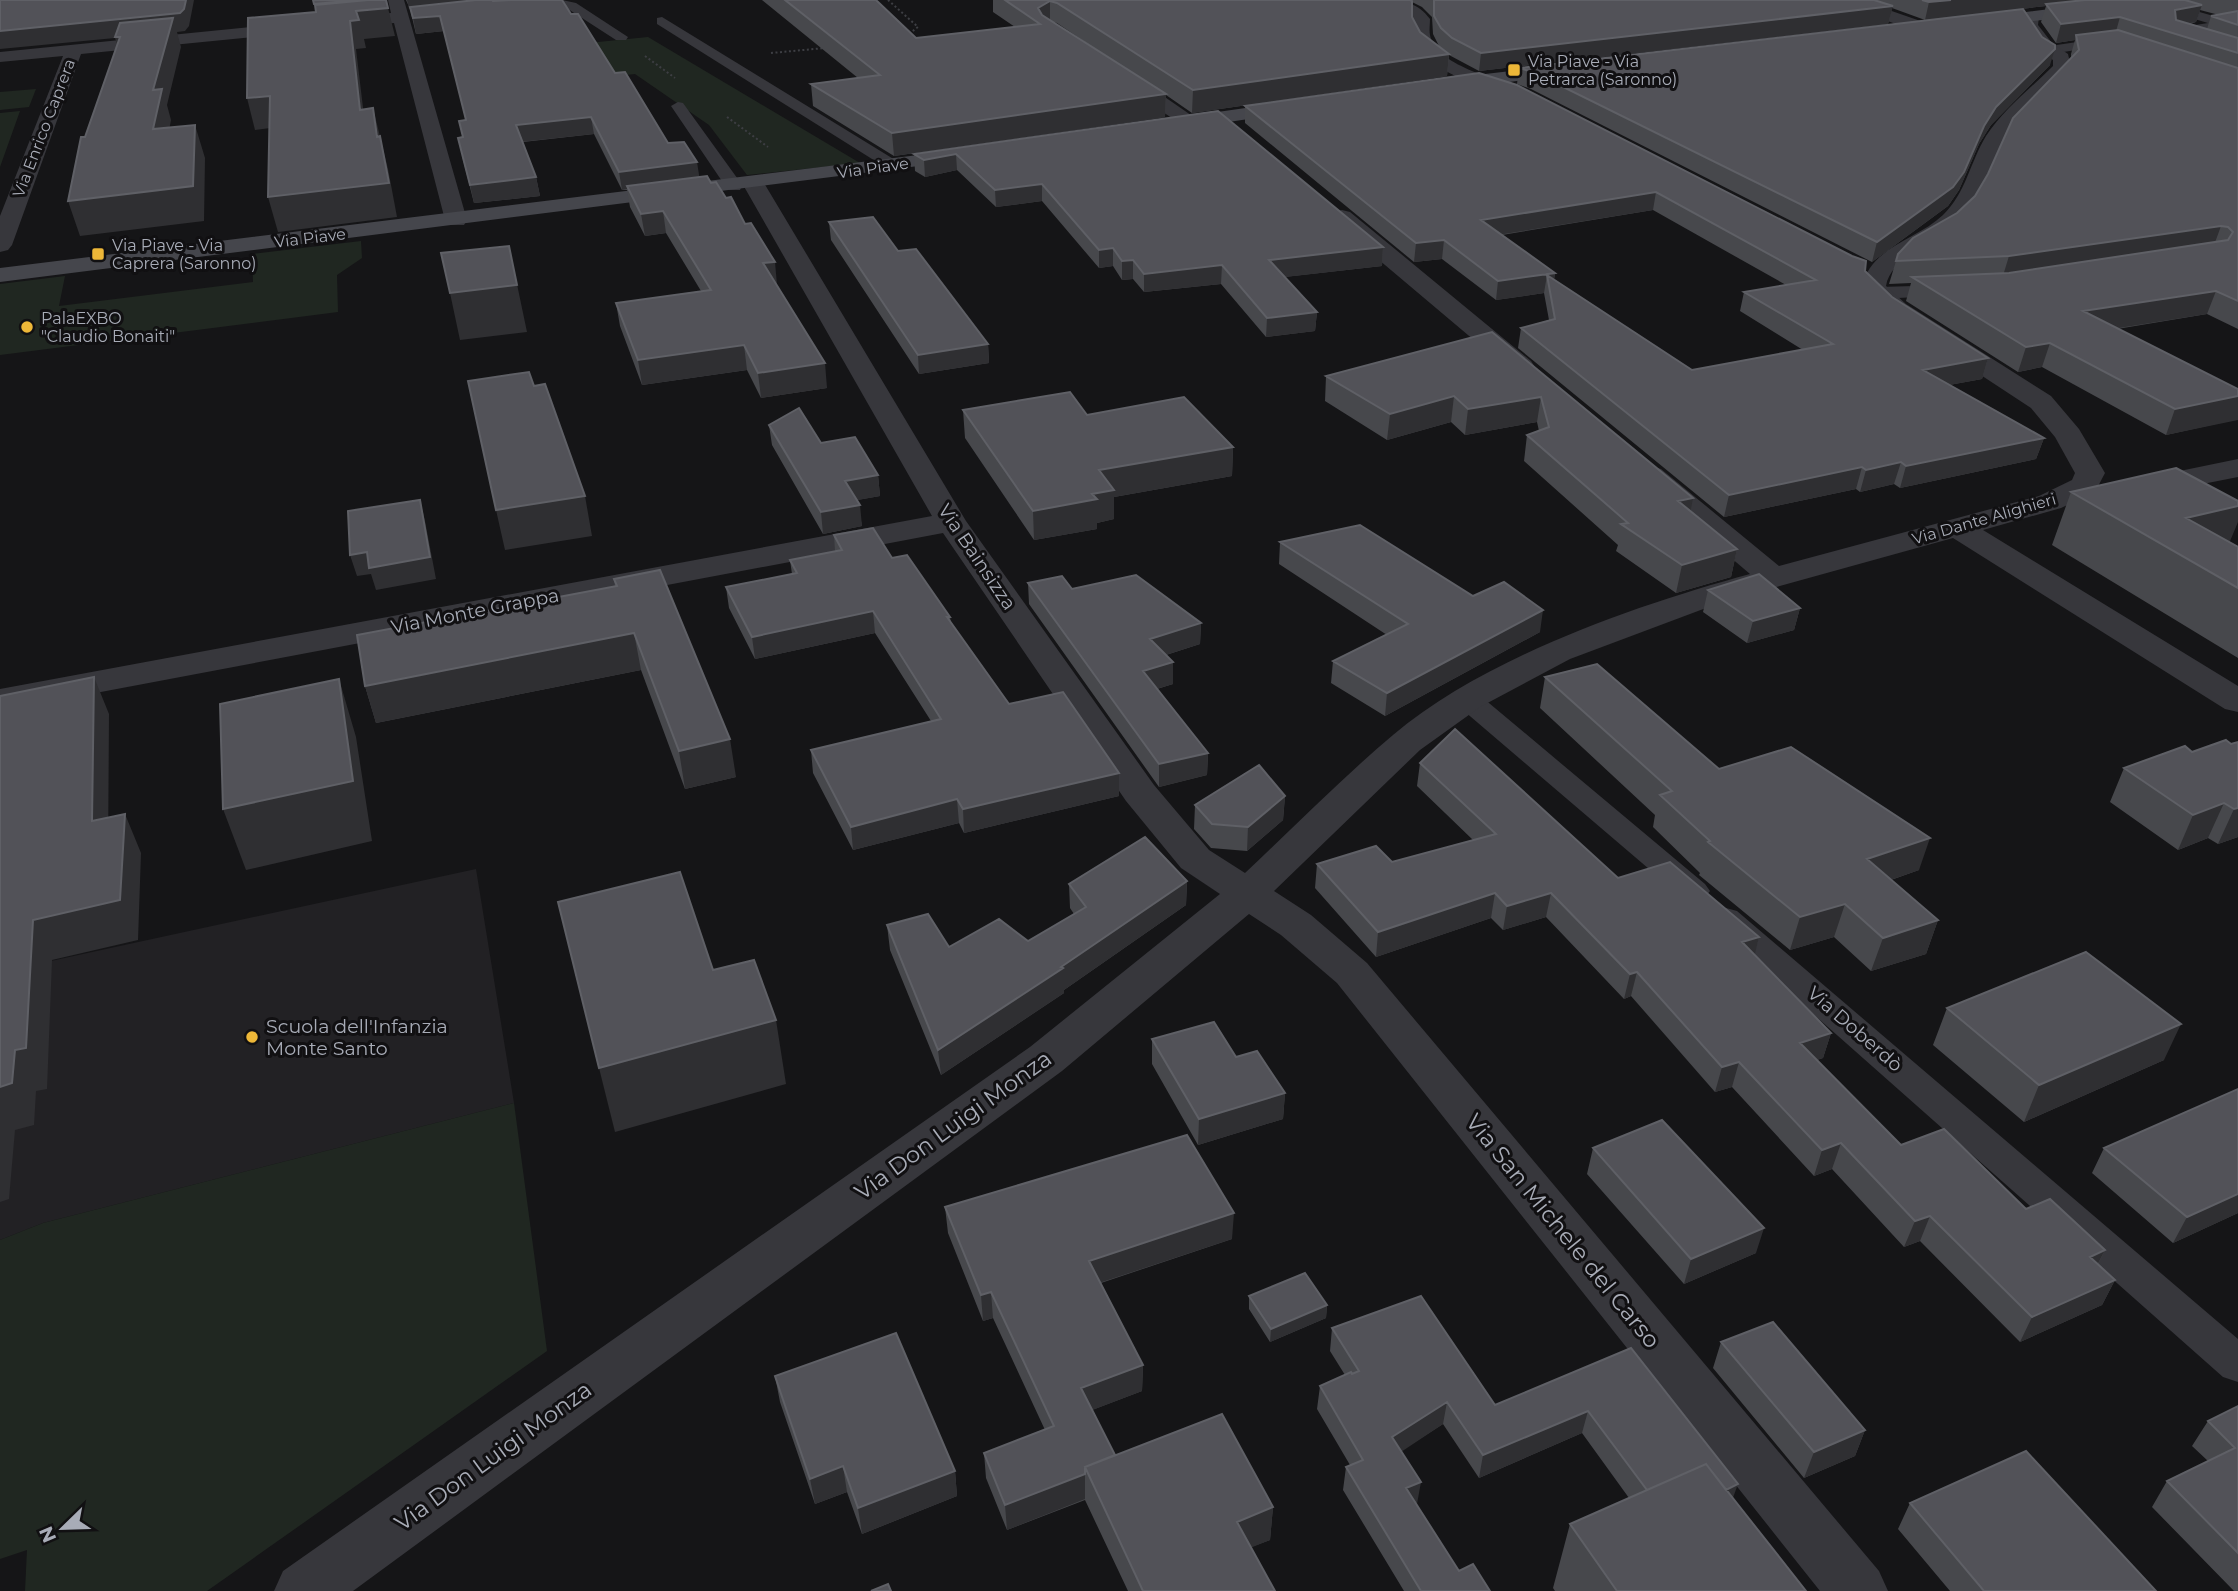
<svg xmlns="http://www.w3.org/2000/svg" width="2238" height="1591" viewBox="0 0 2238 1591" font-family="Montserrat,sans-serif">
<rect width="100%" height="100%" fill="#151517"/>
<path fill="#222124" d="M476,869L514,1103L43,1223L0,1240V972Z"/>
<path fill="#202721" d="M648,37L860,163L747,175L709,125L635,74L567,81L548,47Z
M36,89L29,107L0,110V92Z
M20,111L0,167V113Z
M361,241L362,258L337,275L338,312L0,355V284L65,276L59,306L253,282L252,254Z
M514,1103L547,1351L207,1591H25L27,1550L0,1559V1240L43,1223Z"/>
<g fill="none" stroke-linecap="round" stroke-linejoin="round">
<path stroke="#3d3e43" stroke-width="2" stroke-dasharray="2 2.5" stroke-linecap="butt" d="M888,0L918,27L909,34
M771,53L825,48
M645,56L675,78
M727,117L768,147"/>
<path fill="#37373c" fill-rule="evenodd" d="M562,0L576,3L628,37L626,40H616L568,9L526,8L520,4L526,0Z
M2161,1L2231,21V27L2194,33L2238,47V55L2171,35V29L2208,23L2157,8V2Z
M662,17L900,163L902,166L900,169H888L657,24V18Z
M2111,37L2118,41L2116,44L2050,54L2043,50L2050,46Z
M678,102L683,103L740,182L742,186L740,190H728L671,106Z
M1949,285L1956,287L1958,291L1956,295L1879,299L1870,293L1879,287Z
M1467,691L1477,693L1705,884L1710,891L1705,898L1694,901L1683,898L1457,705L1453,699L1457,693Z
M1726,908L1737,911L2238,1339V1382L2223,1377L1715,927L1710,919L1715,911Z"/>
<path fill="#37373c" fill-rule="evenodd" d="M388,0H404L467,220L464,225H448L445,220L394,23L81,54L12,245L8,250L0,252V216L63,56L0,62V52L391,13Z
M1385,0C1404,0 1418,3 1430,19C1430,24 1429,31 1430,35C1435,65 1497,79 1522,88L1524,92L1522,96C1502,101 1432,69 1420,51C1413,41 1413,32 1414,20Z
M1837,0H1860L1932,25L1935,29L1926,34L1920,33L1839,3Z
M2031,12L2039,17L2038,25L2052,43L2068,54L2071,67C2052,93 2022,110 2005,137C1988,167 1984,201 1958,226C1937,246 1891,255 1886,286L1906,304L2051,396L2079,429L2105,473L2095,492L2061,508L1983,530L2238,686V712L2225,709L1953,538L1722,602L1570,659L1480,707L1420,750L1274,891L1311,915L1367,963L1879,1571L1888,1591H1820L1337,983L1281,935L1249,914L1062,1071L353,1591H274L283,1571L1030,1047L1220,894L1181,868L1126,801L943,533L0,711V689L932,516L742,183L745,178H761L764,183L966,521L1154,785L1209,850L1245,873C1294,827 1342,778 1393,735C1484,658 1636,605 1750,574L1641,481L1636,475L1641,469L1651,466L1661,469L1779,566L2039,496L2072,480L2075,473L2055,437L2031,408L1888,314L1862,288C1869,247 1917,240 1943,215C1966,193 1970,162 1986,136C2004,109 2031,88 2053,66V60L2040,51L2021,25L2025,13Z
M1123,71L1130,73L1201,122L1198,126H1184L1116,81L1114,77L1116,73Z
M1342,210L1350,212L1531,361L1535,367L1531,373L1522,375L1513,373L1334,222L1331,217L1334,212Z
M2238,459V477L2142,496L2131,493L2127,487L2131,481Z"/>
<path fill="#45464c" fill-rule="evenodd" d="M2122,0H2170L2162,5L1977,28L1969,23L1977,18Z
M1570,64L1576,65L1579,69L1576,73L1442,91L1433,85L1442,79Z
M1296,101L1303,103L1306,107L1303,111L1175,130L1168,128L1165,124L1168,120L1175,118Z
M967,149L974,151L977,155L974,159L0,282V268Z"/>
</g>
<path fill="#47484c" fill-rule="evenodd" d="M406,0H492L493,1L571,14L668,143L699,177L777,285H776L827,388L761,398L747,370L642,385L620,326L616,303L701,291L666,233L645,236L630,207L627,190H622L594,134L523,142L536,177L540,196L474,203L462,156V137L466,120L444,31L416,34L410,9Z
M762,0H876L916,38L1015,27L993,12V0H2238V329L2207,314L2117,329L2238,389V419L2166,435L2042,367L2018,372L1906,301L1911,283L1889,284L1896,261L1957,213L1975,196L2071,58V54L2075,40L2056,43L2041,22L2046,6L1925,20L1892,8L1888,24L1479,71L1449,55L1447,76L1192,113L1166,95L1165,117L894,156L813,106L811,84L858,78ZM1412,2L1422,7L1432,17L1433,34L1439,46L1420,32L1412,17ZM2200,10L2219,15L2211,16L2207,29L2190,24L2196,22ZM1053,22L1057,23L1124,68Z
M2050,65L1991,125L1979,144L1959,190L1948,206L1872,262L1531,89L1517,84L1519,68Z
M1479,73L1865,271L1892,297L1988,358L1982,379L1949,385L2044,438L2036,459L1900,488L1894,484L1860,492L1856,489L1724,517L1518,348L1521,328L1549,320L1544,293L1496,300L1442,259L1414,262L1245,123V106ZM1653,210L1786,285L1744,292L1740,311L1803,350L1692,370L1554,280L1555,273L1502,235Z
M1218,111L1383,247L1382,266L1284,277L1317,312L1315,331L1266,337L1221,284L1144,292L1133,279L1122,280L1113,266L1099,268L1042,201L996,207L957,170L925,177L915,171L914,154Z
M829,222L898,251L988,344L989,363L919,374L831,240Z
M1492,332L1690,511L1737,549L1731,577L1676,593L1616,551L1618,545L1524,461L1527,435L1539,431L1537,422L1465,435L1451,422L1387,440L1325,401L1326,376Z
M963,410L1087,415L1233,447L1232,476L1114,497V519L1097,523V529L1034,540L965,438Z
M769,425L821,443L878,475L880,496L857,500L862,526L823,534L772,445Z
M2071,492L2230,542L2238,547V658L2052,545Z
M834,535L892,558L950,617L951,623L1009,704L1119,796L964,833L959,823L853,850L813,773L811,750L931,721L875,633L755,659L729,608L726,587L792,574L790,560L835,551Z
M1280,542L1473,596L1540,632L1385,716L1331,683L1333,661L1387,635L1279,564Z
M614,579L736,777L685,789L641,670L376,723L365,686L615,587Z
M1028,583L1072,589L1201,623L1200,644L1166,655L1173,662V684L1157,689L1208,753L1207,775L1159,787L1029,604Z
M1708,590L1800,608L1794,630L1747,643L1703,612Z
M1545,677L1719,769L1919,870L1891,880L1938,920L1926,954L1871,971L1834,937L1790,950L1699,875L1700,873L1653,827L1655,815L1540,708Z
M2238,742V837L2218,844L2208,838L2178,850L2110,802L2124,768L2192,752Z
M1420,763L1618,878L1759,937L1754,955L1831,1033L1823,1058L1817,1060L1901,1145L2105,1250L2098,1264L2115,1280L2102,1305L2020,1342L1920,1241L1904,1247L1832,1169L1814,1176L1732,1087L1715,1092L1631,996L1624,999L1546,917L1503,930L1491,918L1376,957L1315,888L1317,864L1392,862L1473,840L1417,786Z
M1285,796L1283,820L1247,851L1211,848L1194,829L1195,805Z
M1187,881L1186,905L1064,990V993L941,1075L890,950L887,925L949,947L1028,941L1074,914L1070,908L1069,884Z
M1947,1008L2164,1060L2024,1122L1933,1045Z
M1152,1039L1236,1057L1285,1093L1283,1119L1198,1145L1152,1064Z
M1593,1148L1756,1253L1684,1284L1587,1174Z
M2104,1148L2238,1213L2173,1243L2092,1173Z
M945,1207L1232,1239L1101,1283L1143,1365L1142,1391L1092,1410L1115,1455L1273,1507L1270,1540L1251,1547L1275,1591H1128L1085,1500L1007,1530L986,1478L984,1453L1045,1430L993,1318L983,1321L948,1233Z
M1249,1296L1327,1305L1326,1318L1270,1342L1249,1309Z
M1332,1328L1495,1405L1631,1348L1733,1498L1806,1591H1555L1553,1588L1570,1524L1629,1498L1582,1433L1479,1478L1443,1424L1401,1451L1417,1505L1459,1571L1490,1591H1404L1343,1490L1346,1467L1350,1465L1317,1409L1320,1386L1345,1375L1330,1351Z
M1721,1342L1865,1430L1855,1456L1804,1478L1713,1368Z
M775,1376L955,1471L957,1496L862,1534L847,1492L815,1504L780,1402Z
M2238,1406V1591H2234L2152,1507L2167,1481L2208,1461L2192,1446L2208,1421Z
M1910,1503L2156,1591H1950L1898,1529Z"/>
<path fill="#2f2f32" d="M186,0H194L189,26L185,31L177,32L181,47L167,105L171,120L163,162L124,66L115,38L0,49V31Z
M407,0H487L409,9Z
M1951,0H2097L2046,4V6L1925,20L1929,2Z
M1050,1V21L1040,28L1038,8Z
M314,4L388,8L395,36L364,39L366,48L356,49L367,141Z
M2202,5L2196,22L2169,27L2175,10Z
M1893,6L1888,24L1479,71L1481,53Z
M440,16L444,31L416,34L413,18Z
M2120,17L2115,35H2076L2075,40L2056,43L2061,24Z
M2055,49L2050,65L1991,125L1979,144L1959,190L1948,206L1872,262L1877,242L1984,126L1996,107Z
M1449,54L1447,76L1192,113L1193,90Z
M1166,94L1165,117L894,156L892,133Z
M270,96L278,127L255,130L247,98Z
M373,108L388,169L397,217L278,232L268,197L377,137Z
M591,117L594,134L520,142L516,125Z
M195,125L205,158L204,221L80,236L68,201Z
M956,154L957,170L925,177L924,160Z
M697,162L700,181L627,186V189L622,190L619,172Z
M536,177L540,196L474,203L470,185Z
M1042,184V201L996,207L995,190Z
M1656,192L1653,210L1479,238L1481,220Z
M663,211L666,233L645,236L641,214Z
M2221,226L2213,248L2002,279L2009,256Z
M1444,240L1442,259L1414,262L1416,243Z
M509,246L527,332L460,340L450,293Z
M1383,247L1382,266L1268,279L1269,260Z
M1113,248V266L1099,268V250Z
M1133,260V279L1122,280V261Z
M775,262L777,285L766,286L763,263Z
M1222,265L1221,284L1144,292V274Z
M1555,273L1552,292L1547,275L1544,293L1496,300L1498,281Z
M2216,291L2207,314L2075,335L2083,311Z
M1317,312L1315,331L1266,337L1267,318Z
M2050,343L2042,367L2018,372L2026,347Z
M988,344L989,363L919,374L918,355Z
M744,345L747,370L642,385L638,360Z
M1988,358L1982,379L1917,391L1923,370Z
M825,363L827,388L761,398L758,373Z
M1454,396L1451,422L1387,440L1390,414Z
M2238,396V420L2166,435L2175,409Z
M1541,397L1537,422L1465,435L1468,409Z
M2044,438L2036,459L1900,488L1906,466Z
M1233,447L1232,476L1114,497V519L1097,523V529L1034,540L1033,511L1092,494L1099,470Z
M1901,462L1894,484L1860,492L1866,470Z
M1862,467L1856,489L1724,517L1729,495Z
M878,475L880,496L847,502L845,481Z
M585,496L592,536L505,550L496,510Z
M1693,498L1688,525L1678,501Z
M420,500L425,521L436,579L376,590L371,574L357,576L350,555Z
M860,505L862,526L823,534L821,512Z
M2238,506V522L2223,558L2186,518Z
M1737,549L1731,577L1676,593L1682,565Z
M1800,608L1794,630L1747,643L1753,621Z
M1543,610L1540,632L1385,716L1387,693Z
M873,611L875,633L755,659L752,637Z
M1201,623L1200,644L1150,660V639Z
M634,633L641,670L376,723L365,686Z
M1173,662V684L1143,693V671Z
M94,677L109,714L108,860L92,821Z
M339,679L356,737L372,841L246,870L223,809Z
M730,739L736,777L685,789L679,751Z
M1208,753L1207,775L1159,787V764Z
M1119,773V796L964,833L963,809Z
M1285,796L1283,820L1247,851L1248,827Z
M957,799L959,823L853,850L851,827Z
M2224,803L2208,838L2178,850L2193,815Z
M2238,808V837L2218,844L2234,809Z
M125,814L141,853L138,940L52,960L47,1089L36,1091L34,1125L15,1130L9,1199L0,1202V1087L15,1050L33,920Z
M1930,838L1919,870L1856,892L1867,859Z
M1187,881L1186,905L1064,990V993L941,1075L938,1050Z
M1495,893L1491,918L1376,957L1378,932Z
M1551,893L1546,917L1503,930L1507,906Z
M1845,904L1834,937L1790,950L1800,917Z
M1938,920L1926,954L1871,971L1883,938Z
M1759,937L1753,962L1742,942Z
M1637,972L1631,996L1624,999L1630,974Z
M776,1020L786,1084L615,1132L599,1068Z
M2181,1024L2164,1060L2024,1122L2039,1085Z
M1831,1033L1823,1058L1792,1068L1800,1043Z
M1739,1062L1732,1087L1715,1092L1722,1067Z
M1285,1093L1283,1119L1198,1145L1199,1119Z
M1841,1143L1832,1169L1814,1176L1822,1150Z
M2238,1194V1213L2173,1243L2187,1217Z
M1234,1213L1232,1239L1090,1286L1089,1261Z
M1930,1216L1920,1241L1904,1247L1915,1221Z
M1764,1228L1756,1253L1684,1284L1691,1259Z
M2105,1250L2092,1275L2090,1257Z
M2115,1280L2102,1305L2020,1342L2032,1317Z
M991,1292L993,1318L983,1321L981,1295Z
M1327,1305L1326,1318L1270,1342L1271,1329Z
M1143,1365L1142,1391L1082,1414L1081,1388Z
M1447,1402L1443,1424L1389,1460L1392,1437Z
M1588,1411L1582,1433L1479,1478L1483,1455Z
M1865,1430L1855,1456L1804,1478L1814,1452Z
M843,1466L847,1492L815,1504L810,1479Z
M955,1471L957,1496L862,1534L858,1508Z
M1085,1474V1499L1007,1530L1005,1505Z
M1421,1482L1417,1504L1406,1488Z
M1738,1484L1730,1506L1667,1517Z
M1273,1507L1270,1540L1235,1554L1237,1522Z"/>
<path fill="#525258" stroke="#5f6066" stroke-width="2" d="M0,0H186L184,9L180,13L0,31Z
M313,0H358L314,4Z
M368,0H386L388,8L356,11L359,20L350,21L360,110L373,108L377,137L380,136L389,183L268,197L270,96L247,98L248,18L316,12L315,5Z
M476,0H492L493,1L512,0H562L571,14H578L615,73L625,72L668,143L684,142L697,162L619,172L591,117L516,125L536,177L470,185L458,138L463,137L459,121L466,120L440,16L413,18L410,7Z
M785,0H876L916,38L1040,24L1005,0H1410L1412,1V17L1420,32L1449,54L1193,90L1057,3L1050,1L1038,8L1042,15L1166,94L892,133L811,84L880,75Z
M1434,0H1874L1893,6L1481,53L1452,38L1441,28L1434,16Z
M1922,0H1951L1929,2Z
M2085,0H2185L2202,5L2175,10L2176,20L2238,38V53L2120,17L2061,24L2046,4Z
M2023,9L2042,37L2055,45V49L1996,107L1984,126L1964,172L1953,187L1877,242L1533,72L1519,68Z
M2238,11V25L2211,16Z
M173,18L153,90L162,89L153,129L195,125L193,186L68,201L81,137H85L120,37H115L120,23Z
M2118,30L2238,68V301L2216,291L2083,311L2238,389V396L2175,409L2050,343L2026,347L1912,277L2009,273L2228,240L2233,232L2228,227L2221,226L2009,256L1896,261L1898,254L1913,238L1957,213L1975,196L1988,174L2013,118L2079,50L2076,35Z
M1479,73L1517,85L1852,256L1866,261L1865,271L1892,297L1988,358L1923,370L2044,438L1906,466L1901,462L1866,470L1862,467L1729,495L1521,328L1555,319L1547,275L1692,370L1833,344L1744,292L1816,280L1656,192L1481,220L1555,273L1498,281L1444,240L1416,243L1245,106Z
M1218,111L1383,247L1269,260L1317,312L1267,318L1222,265L1144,274L1133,260L1122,261L1113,248L1099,250L1042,184L995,190L956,154L924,160L914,154Z
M707,176L711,183L716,182L726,198L731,197L745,224L751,223L775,262L763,263L825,363L758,373L744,345L638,360L616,303L711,290L663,211L641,214L627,186Z
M873,217L898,251L916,249L988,344L918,355L829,222Z
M509,246L517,285L450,293L441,253Z
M1492,332L1693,498L1678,501L1737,549L1682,565L1621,524L1628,523L1527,435L1549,427L1541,397L1468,409L1454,396L1390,414L1326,376Z
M529,372L534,386L545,384L585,496L496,510L468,381Z
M1070,392L1087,415L1184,397L1233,447L1099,470L1114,490L1092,494L1097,499L1033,511L963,410Z
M799,408L821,443L855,437L878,475L845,481L860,505L821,512L769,425Z
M2176,468L2238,501V506L2186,518L2238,547V588L2071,492Z
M420,500L430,557L369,568L367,552L350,555L348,511Z
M1360,525L1473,596L1504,582L1543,610L1387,693L1333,661L1408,624L1280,542Z
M873,528L892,558L907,555L950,617H947L1009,704L1063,692L1119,773L963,809L957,799L851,827L811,750L941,719L873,611L752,637L726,587L797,573L790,560L842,550L834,535Z
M660,570L730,739L679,751L634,633L365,686L357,635L617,586L614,579Z
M1759,574L1800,608L1753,621L1708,590Z
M1136,575L1201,623L1150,639L1173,662L1143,671L1208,753L1159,764L1028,583L1062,576L1072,589Z
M1597,664L1719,769L1791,747L1930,838L1867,859L1938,920L1883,938L1845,904L1800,917L1708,842L1710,841L1660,795L1672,791L1545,677Z
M94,677L92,821L125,814L120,900L33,920L26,1048L15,1050L12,1083L0,1087V696Z
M339,679L353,781L223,809L220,704Z
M1455,729L1618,878L1670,862L1759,937L1742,942L1831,1033L1800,1043L1901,1145L1944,1129L2026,1209L2050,1199L2105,1250L2090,1257L2115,1280L2032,1317L1930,1216L1915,1221L1841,1143L1822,1150L1739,1062L1722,1067L1637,972L1630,974L1551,893L1507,906L1495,893L1378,932L1317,864L1376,846L1392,862L1496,834L1420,763Z
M2226,740L2231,744L2238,742V808L2234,809L2224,803L2193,815L2124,768L2185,746L2192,752Z
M1259,765L1285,796L1248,827L1212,824L1195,805Z
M1145,837L1187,881L1061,967L1063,968L938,1050L887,925L928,914L949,947L999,919L1028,941L1086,907L1069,884Z
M680,872L713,970L754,960L776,1020L599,1068L558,902Z
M2086,952L2181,1024L2039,1085L1947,1008Z
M1214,1022L1236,1057L1257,1051L1285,1093L1199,1119L1152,1039Z
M2238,1089V1194L2187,1217L2104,1148Z
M1662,1120L1764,1228L1691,1259L1593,1148Z
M1187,1135L1234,1213L1089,1261L1143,1365L1081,1388L1115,1455L1085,1467V1474L1005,1505L984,1453L1054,1426L991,1292L981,1295L945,1207Z
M1305,1273L1327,1305L1271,1329L1249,1296Z
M1421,1296L1495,1405L1631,1348L1738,1484L1726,1490L1706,1464L1647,1490L1588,1411L1483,1455L1447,1402L1392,1437L1421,1482L1406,1488L1459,1571L1473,1564L1490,1591H1421L1346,1467L1363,1460L1320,1386L1351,1372L1352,1374L1359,1371L1332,1328Z
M1773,1322L1865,1430L1814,1452L1721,1342Z
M896,1333L955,1471L858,1508L843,1466L810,1479L775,1376Z
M2238,1406V1553L2167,1481L2235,1448L2208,1421Z
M1222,1414L1273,1507L1237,1522L1275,1591H1143L1085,1467Z
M2026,1451L2156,1591H1984L1910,1503Z
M1706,1464L1806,1591H1617L1570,1524Z
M888,1584L891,1591H871Z"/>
<g fill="#edb738" stroke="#111012" stroke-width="2.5">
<rect x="1507" y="63" width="14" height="14" rx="3.5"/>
<rect x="91" y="247" width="14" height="14" rx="3.5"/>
<circle cx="27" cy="327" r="7"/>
<circle cx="252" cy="1037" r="7"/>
</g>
<g text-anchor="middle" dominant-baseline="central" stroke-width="6" stroke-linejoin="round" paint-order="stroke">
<g font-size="16" fill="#a8acb7" stroke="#111012" text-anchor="start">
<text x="1528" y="61">Via Piave - Via<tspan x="1528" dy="18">Petrarca (Saronno)</tspan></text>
<text x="112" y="245">Via Piave - Via<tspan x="112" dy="18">Caprera (Saronno)</tspan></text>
<text x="41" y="318">PalaEXBO<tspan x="41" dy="18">"Claudio Bonaiti"</tspan></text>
</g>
<g font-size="16" fill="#a8acb7" stroke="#111012">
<text transform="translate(44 128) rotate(-69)">Via Enrico Caprera</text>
<text transform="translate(873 168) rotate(-8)">Via Piave</text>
<text transform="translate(310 238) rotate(-7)">Via Piave</text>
<text transform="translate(1984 519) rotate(-16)">Via Dante Alighieri</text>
</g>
<g font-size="19" fill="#a8acb7" stroke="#111012">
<text transform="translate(977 557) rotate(56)">Via Bainsizza</text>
<text transform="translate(475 611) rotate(-11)">Via Monte Grappa</text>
<text transform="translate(1855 1029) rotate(41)">Via Doberdò</text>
</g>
<g font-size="19" fill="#a8acb7" stroke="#111012" text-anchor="start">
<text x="266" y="1026">Scuola dell'Infanzia<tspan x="266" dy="22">Monte Santo</tspan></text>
</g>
<g font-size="23" fill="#a8acb7" stroke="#111012">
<text transform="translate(953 1125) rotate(-36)">Via Don Luigi Monza</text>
<text transform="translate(1563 1231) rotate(51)">Via San Michele del Carso</text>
<text transform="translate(493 1456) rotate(-36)">Via Don Luigi Monza</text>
</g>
</g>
<g transform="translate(63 1528) rotate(247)" stroke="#111012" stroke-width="5" paint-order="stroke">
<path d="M0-5L12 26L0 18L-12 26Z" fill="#a8acb7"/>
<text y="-10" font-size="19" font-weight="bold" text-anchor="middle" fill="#a8acb7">N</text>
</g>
</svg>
